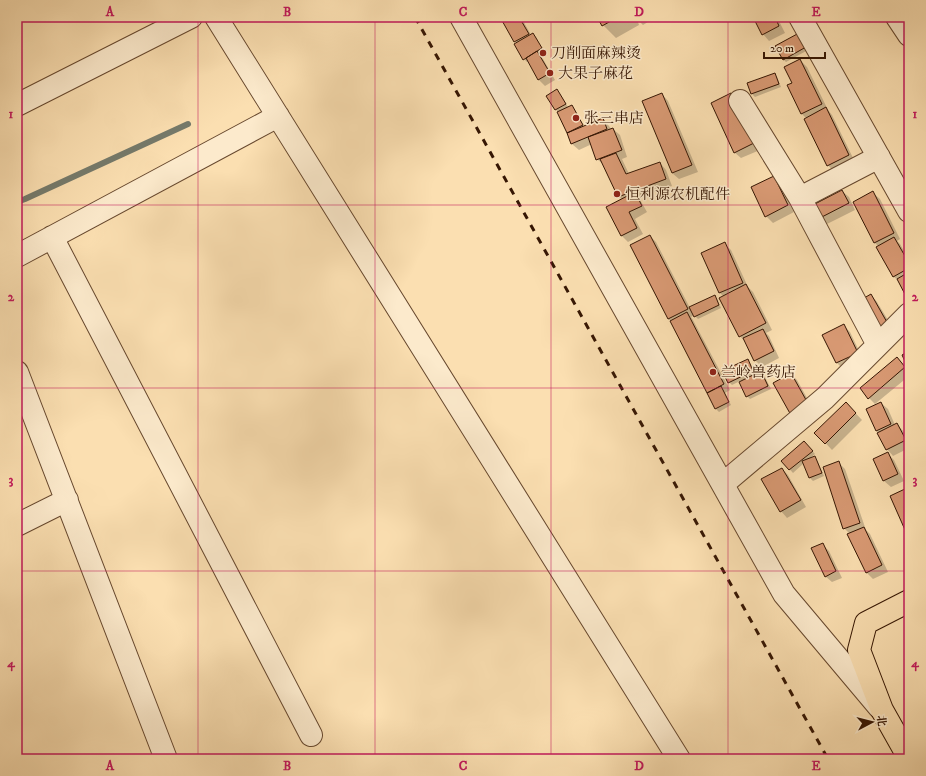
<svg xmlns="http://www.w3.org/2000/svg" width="926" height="776" viewBox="0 0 926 776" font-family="'IM FELL DW Pica','Noto Serif SC',serif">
<rect width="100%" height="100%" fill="#fbdfb1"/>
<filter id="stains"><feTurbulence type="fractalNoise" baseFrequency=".005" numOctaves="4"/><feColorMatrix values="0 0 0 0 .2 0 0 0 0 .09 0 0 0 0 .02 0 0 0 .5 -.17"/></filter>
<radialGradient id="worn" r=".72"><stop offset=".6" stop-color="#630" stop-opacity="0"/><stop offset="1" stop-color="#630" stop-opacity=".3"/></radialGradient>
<path fill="#0003" d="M501,17H521L531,35L533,34L536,37L544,52L539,55L543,59L555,80L545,86L539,80L529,61L527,62L524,59L517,43Z
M599,17H656L643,25L637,19L639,25L616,38L603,25Z
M754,17H777L785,33L769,41L763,34Z
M798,35L808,50L786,62L783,59Z
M800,60L807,67L828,110L832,115L855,162L834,172L828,165L806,118L801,113L793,83Z
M774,74L777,77L781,87L755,97L752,94L748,84Z
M560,94L568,107L571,106L574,109L584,127L603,119L609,126L611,129H613L620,135L627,157L622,159L629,174L660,163L666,170L672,186L639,198L647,212L635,219L643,234L628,242L622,236V200L619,197L604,165L597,159L592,144L579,150L572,144L559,112L556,110L548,96Z
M662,94L668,101L698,172L679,179L672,173L643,102Z
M731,95L760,150L741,158L734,152Z
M773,177L780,183L794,212L773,223L766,216Z
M842,191L849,197L855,210L825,225L818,219Z
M873,193L880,199L900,239L897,241L900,244L909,260V300L900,282L894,277L877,247H879L875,243L854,202Z
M650,236L656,242L690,308L714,296L717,299L721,308L698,319L694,315L691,317L693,320L730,390L725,393L731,405L719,412L716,409L672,322L668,319Z
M725,244L731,250L748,287L753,292L772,330L766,333L769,336L779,358L762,367L755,360L746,343L740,336L724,297L720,293L703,254Z
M871,295L877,302L894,330H876Z
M844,326L850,332L863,359L843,369L836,362Z
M897,358L909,371V376L875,404L869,398Z
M747,360L750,363L756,375L761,372L764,375L771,389L750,399L747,396L740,381L732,385L729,382Z
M791,374L797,380L816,414L774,383Z
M846,403L862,420L832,450L816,433Z
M881,403L888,409L895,425L897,424L903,431L909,442V448L893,456L887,449L877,431L867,409Z
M807,445L815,454L809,459L814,457L817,460L824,476L813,481L810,478L804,463L793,473L782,461Z
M888,454L894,460L904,481L891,487L884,481L875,460Z
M839,463L845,469L866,530L870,534L888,572L873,579L867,573L850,534L844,528Z
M782,469L788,475L806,507L787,518L781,511Z
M822,544L829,551L842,578L832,582L825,576Z"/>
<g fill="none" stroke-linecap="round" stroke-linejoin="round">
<path stroke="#757a6b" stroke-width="6" d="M17,202L25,199L188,124"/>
</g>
<path fill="#d89973" stroke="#361603" d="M500,17H519L529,34L514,42Z
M597,17H618L602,26Z
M753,17H775L779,26L762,35Z
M533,33L542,48L523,60L514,44Z
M799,33L806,47L783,60L775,46Z
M537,51L550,73L538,80L526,58Z
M800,59L822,104L801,114L787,85L792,83L784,67Z
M775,73L779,84L751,94L747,83Z
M557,89L566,104L555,110L546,96Z
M662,93L692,165L672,173L642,101Z
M731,93L754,143L734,153L711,103Z
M572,105L583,125L567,133L557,112Z
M826,107L849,155L827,166L804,119Z
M603,118L607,129L571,144L567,133Z
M613,128L622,150L596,160L588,137Z
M616,153L626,174L660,162L666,179L618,197L600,159Z
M774,176L788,205L765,217L751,187Z
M842,190L849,203L818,219L811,206Z
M873,191L894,233L874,243L853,202Z
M635,192L642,206L629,212L637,228L621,236L606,207Z
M650,235L688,309L668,319L630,245Z
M894,237L909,263V268L893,277L876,247Z
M725,242L743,283L719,293L701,253Z
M909,272V302L897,279Z
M746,284L766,323L739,337L719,298Z
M871,294L888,324L876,331L859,301Z
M715,295L719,305L694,317L689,307Z
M687,312L724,384L707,393L670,321Z
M844,324L858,353L836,363L822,335Z
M763,329L774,351L754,361L743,338Z
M909,351V370L902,355Z
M897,357L905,367L868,399L860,388Z
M748,359L753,371L728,383L722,371Z
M761,371L768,386L746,397L739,382Z
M791,373L810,407L792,417L773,383Z
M721,386L729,402L715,409L707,393Z
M846,402L856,413L825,444L814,433Z
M881,402L891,424L876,431L866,409Z
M897,423L906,440L886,450L877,433Z
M804,441L813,451L789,470L781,461Z
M888,452L898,474L883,481L873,459Z
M815,456L822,473L809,478L802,461Z
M839,461L860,523L843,529L823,467Z
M782,468L801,500L780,512L761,479Z
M907,488L909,491V539L890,496Z
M864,527L882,565L866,573L847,534Z
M823,543L836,571L825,577L811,548Z"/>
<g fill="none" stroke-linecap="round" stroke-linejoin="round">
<defs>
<path id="minor" d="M216,17L679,759
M461,17L784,594L879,707
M800,17L909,211
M897,17L909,35
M740,101L800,198L879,157
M17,105L191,17
M800,198L878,345
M52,237L311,735
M17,256L278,116
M17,372L166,759
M723,484L825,398L909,314
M17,525L67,500"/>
<path id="major" d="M909,601L866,623L859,650L882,710L909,758"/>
</defs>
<use href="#minor" stroke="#67482e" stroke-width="24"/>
<use href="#major" stroke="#361603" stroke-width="24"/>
<use href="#minor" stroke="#fceacc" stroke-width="22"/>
<use href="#major" stroke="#fbdfb1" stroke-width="22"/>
<path stroke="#361603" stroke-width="3" stroke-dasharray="7 7" stroke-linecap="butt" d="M415,17L828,759"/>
</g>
<path fill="none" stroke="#c2185b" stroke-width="1" stroke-opacity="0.55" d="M198,17V759M375,17V759M551,17V759M728,17V759M17,205H909M17,388H909M17,571H909"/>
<g fill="#8f2418" stroke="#fceacc" stroke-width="1.5">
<circle cx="543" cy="53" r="4"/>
<circle cx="550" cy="73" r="4"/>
<circle cx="576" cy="118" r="4"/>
<circle cx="617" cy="194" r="4"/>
<circle cx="713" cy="372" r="4"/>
</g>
<g text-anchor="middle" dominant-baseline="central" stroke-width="3" stroke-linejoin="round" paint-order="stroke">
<g font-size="15" fill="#361603" stroke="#fceacc" text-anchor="start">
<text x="551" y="53">刀削面麻辣烫</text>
<text x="558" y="73">大果子麻花</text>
<text x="584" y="118">张三串店</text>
<text x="625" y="194">恒利源农机配件</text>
<text x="721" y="372">兰岭兽药店</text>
</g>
</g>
<rect width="926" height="776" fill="none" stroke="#fbdfb1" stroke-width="44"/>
<g transform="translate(872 722) rotate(83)" stroke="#fceacc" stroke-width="3" paint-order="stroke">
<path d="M0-3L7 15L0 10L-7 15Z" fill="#361603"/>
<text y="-6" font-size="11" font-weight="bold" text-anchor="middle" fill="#361603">北</text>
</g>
<path d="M764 52v6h61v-6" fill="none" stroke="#361603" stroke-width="2"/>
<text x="770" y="52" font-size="12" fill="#361603" stroke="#fceacc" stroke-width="3" paint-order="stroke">20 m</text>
<rect x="22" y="22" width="882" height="732" fill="none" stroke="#c2185b" stroke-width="1.5"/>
<g font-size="13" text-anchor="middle" font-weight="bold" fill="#c2185b">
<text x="110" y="16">A</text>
<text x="287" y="16">B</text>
<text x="463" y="16">C</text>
<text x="639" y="16">D</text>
<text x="816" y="16">E</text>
<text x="11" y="118">1</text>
<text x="915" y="118">1</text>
<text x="11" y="301">2</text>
<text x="915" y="301">2</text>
<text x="11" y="484">3</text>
<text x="915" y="484">3</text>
<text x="11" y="667">4</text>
<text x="915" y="667">4</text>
<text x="110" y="770">A</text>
<text x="287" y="770">B</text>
<text x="463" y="770">C</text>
<text x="639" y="770">D</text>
<text x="816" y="770">E</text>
</g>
<rect width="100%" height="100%" filter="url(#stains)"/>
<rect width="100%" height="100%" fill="url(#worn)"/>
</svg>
